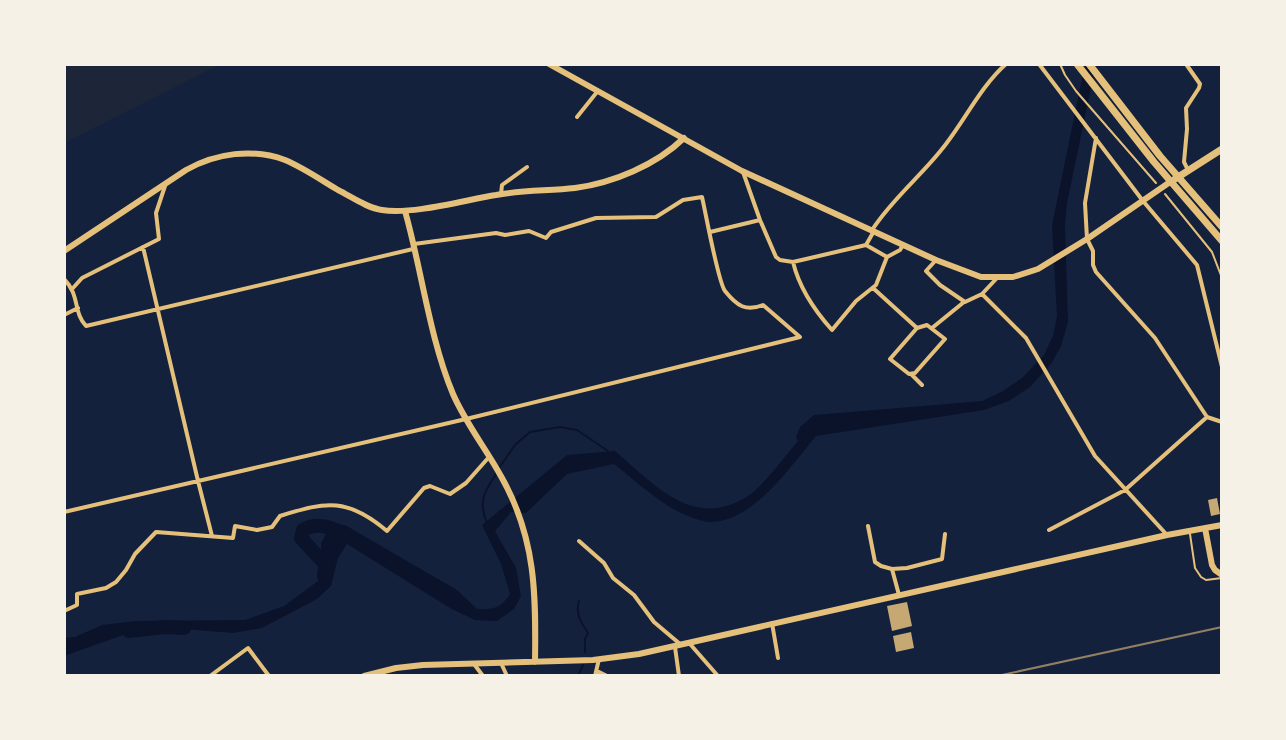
<svg xmlns="http://www.w3.org/2000/svg" width="1286" height="740" viewBox="0 0 1286 740" font-family="'Source Serif 4',serif">
<rect width="100%" height="100%" fill="#14213d"/>
<path fill="#1d2539" d="M64,64H221L64,143Z"/>
<path fill="#0b132b" d="M1085,64H1096L1067,203L1065,226L1068,322L1061,346L1051,364L1030,387L1009,401L984,410L816,436C791,466 752,524 708,522C699,521 682,514 673,509C654,498 632,478 614,464L567,474L526,513L511,512L495,531L516,568L521,596L514,609L497,621L475,620L450,608L347,544L338,558L331,586L317,599L262,628L233,633L158,627L129,633L64,656V638L75,637L102,625L136,621L245,620L284,606L322,578L321,543L331,525H345L457,590L477,609C494,609 500,609 510,594L501,564L482,525L567,455L615,451C654,484 693,531 748,496C762,487 786,455 798,441L796,437L800,427L814,415L982,401L1003,391L1022,378L1044,355L1053,336L1057,316L1052,225Z"/>
<g fill="none" stroke-linecap="round" stroke-linejoin="round">
<path stroke="#0b132b" stroke-width="2" d="M499,468L515,445L530,432L560,427L577,430L608,451
M487,523C478,502 484,492 496,474
M579,601C575,613 581,623 588,633L585,639V652
M578,676L583,665"/>
<path stroke="#0b132b" stroke-width="14" d="M324,576L325,564L301,538L303,530C318,521 332,528 347,535
M129,631L165,627L184,628"/>
</g>
<path fill="#c6a872" d="M1217,498L1220,514L1211,516L1208,500Z
M907,602L912,626L892,631L887,606Z
M911,632L914,648L896,652L893,636Z"/>
<g fill="none" stroke-linecap="round" stroke-linejoin="round">
<path stroke="#e5c07b" stroke-width="2" d="M1060,64L1065,75L1076,91L1156,183
M1165,194L1212,252L1222,278"/>
<path stroke="#e5c07b" stroke-width="2" d="M1190,534L1195,568L1201,577L1206,580L1222,578"/>
<path stroke="#e5c07b" stroke-width="4" d="M1039,64L1143,201L1197,265L1222,367
M1186,64L1200,84L1199,88L1186,108L1187,129L1184,162L1188,170
M577,117L597,92
M1096,138L1085,203L1087,239L1093,251V265L1096,272L1155,338L1207,417L1222,422
M743,172L760,220L776,257L780,260L793,262L866,245L887,257
M501,194L502,185L527,167
M872,230C892,199 920,177 942,149C964,122 980,87 1006,64
M710,232L760,220
M866,245L874,231
M143,247L198,481L212,536
M936,260L926,271L940,285L965,302L982,294L1026,338L1095,456L1167,535
M793,262C799,287 815,311 832,330L856,301L876,285L887,257L900,250L903,245
M64,279C80,295 73,312 86,326L413,249
M73,288L82,278L159,239L156,213L165,186
M873,288L917,328
M982,294L997,278
M64,315L78,308
M927,325L945,339L915,373L909,374L890,359L917,328Z
M932,328L964,302
M912,375L922,385
M64,512L466,419L800,337L763,305C746,312 737,306 725,291C718,282 706,214 702,197L683,200L656,217L596,218L551,232L546,238L529,231L505,235L496,233L414,244
M868,526L875,562L881,566L892,569L899,595
M1049,530L1125,490L1207,417
M579,541L604,563L613,578L634,595L654,622L680,644
M892,569L907,568L942,559L945,534
M64,611L77,605V594L106,588L116,582L126,570L135,554L156,532L233,538L235,526L257,530L272,527L280,516C327,501 348,498 387,531L424,488L430,486L450,494L466,483L489,457
M772,623L778,658
M690,644L718,676
M675,647L679,676
M501,663L507,676
M474,664L483,676
M597,671L607,676
M210,676L248,648L269,676
M595,676L599,659"/>
<path stroke="#e5c07b" stroke-width="6" d="M549,64L742,171L936,260L981,277H1013L1038,269L1087,239L1170,182
M405,211C422,271 429,336 453,394C466,424 487,450 502,478C536,539 536,595 535,662
M64,251L186,170C216,153 253,148 285,160C304,168 321,180 338,190C352,197 367,208 382,210C412,215 465,200 496,195C522,190 549,191 575,188C613,183 656,165 684,138
M1205,528L1212,565L1215,570L1222,575
M364,676L396,668L423,665L593,660L639,654L1167,535L1222,525"/>
<path stroke="#e5c07b" stroke-width="7" d="M1077,64L1154,162L1222,241
M1089,64L1160,156L1222,227
M1175,179L1222,149"/>
<path stroke="#918062" stroke-width="2" d="M997,676L1222,627"/>
</g>
<rect width="1286" height="740" fill="none" stroke="#f6f1e7" stroke-width="132"/>
</svg>
